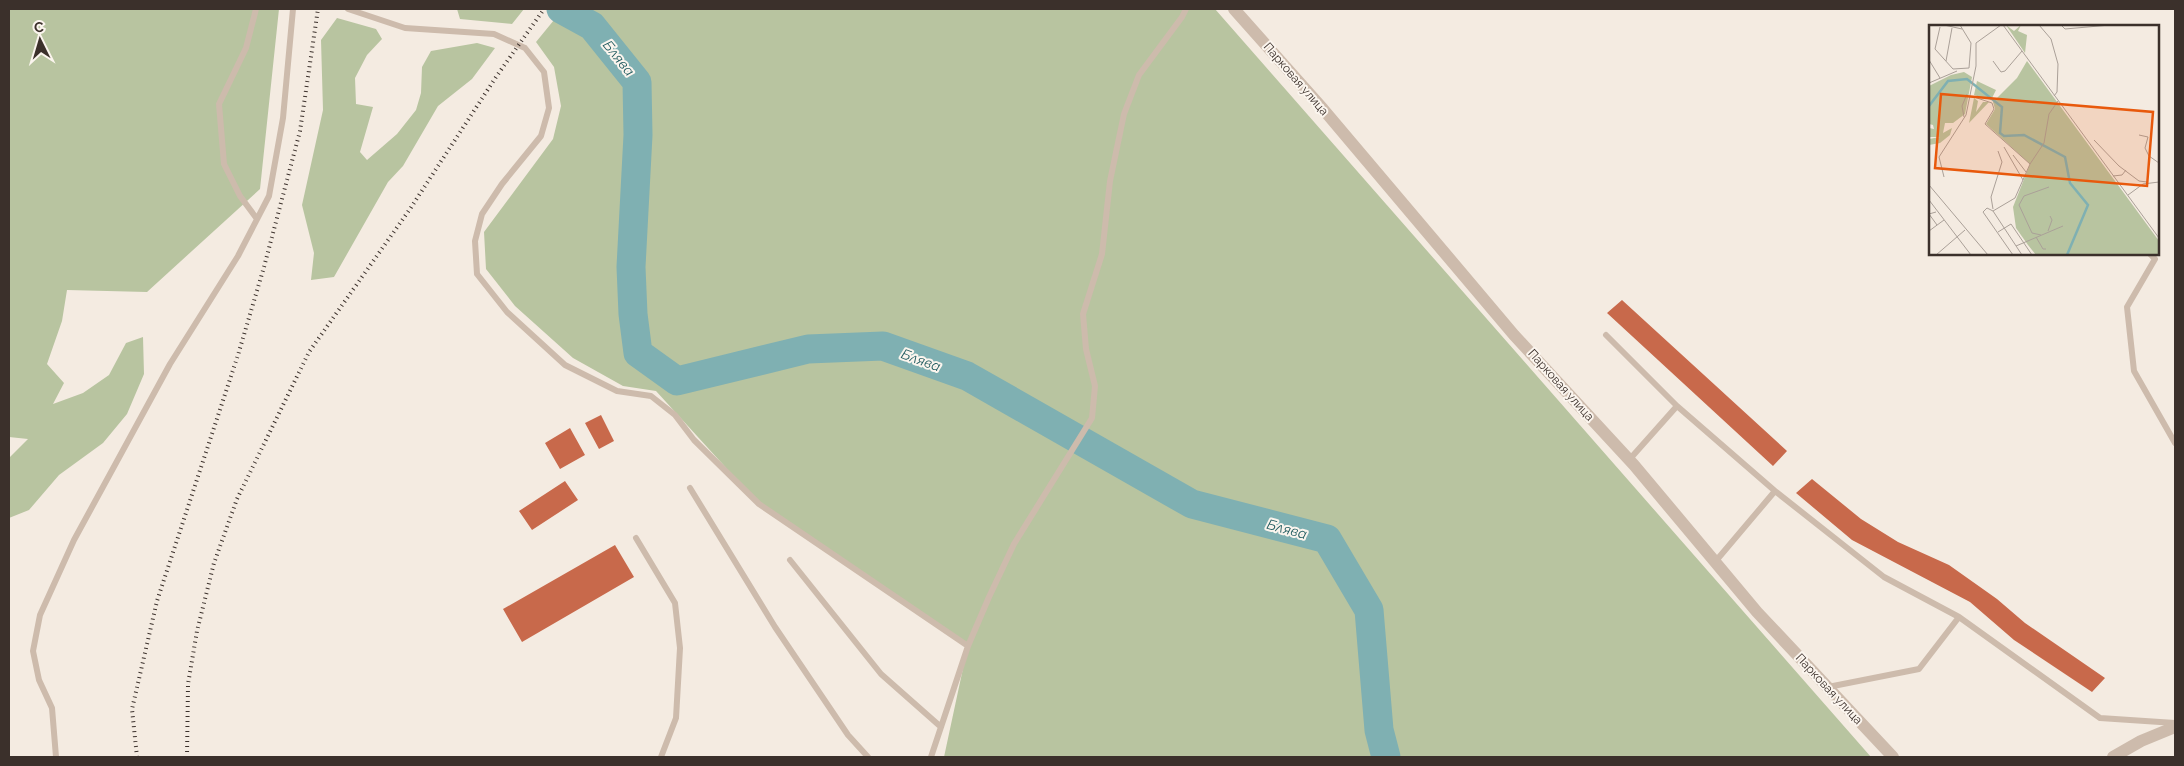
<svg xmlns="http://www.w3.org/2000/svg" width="2184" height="766" viewBox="0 0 2184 766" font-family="Raleway,sans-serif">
<rect width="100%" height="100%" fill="#f4ebe1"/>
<path fill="#b8c4a0" d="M9,9H279L260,189L147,292L67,290L62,321L47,364L64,383L53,404L83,393L109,375L126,343L143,337L144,374L127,414L103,443L59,475L29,510L9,518V458L28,439L9,437Z
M457,9H524L512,24L460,19Z
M563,9H1215L1871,757H944L968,645L759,504L656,391L623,386L573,358L515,306L486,269L484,232L553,139L561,106L554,67L536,42Z
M337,18L376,29L382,39L367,55L355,78L356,104L373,107L360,152L367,160L397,134L416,110L421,93L422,67L431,51L477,43L495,48L472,79L438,106L403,166L388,182L334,277L311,280L314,253L302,205L323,110L321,40Z"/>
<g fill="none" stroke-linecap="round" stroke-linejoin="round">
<path stroke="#7fb0b2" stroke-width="29" d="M561,9L592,26L637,82L638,135L631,267L633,314L638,353L677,381L808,349L883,346L967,376L1192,504L1327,539L1369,610L1379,730L1386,757"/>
</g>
<path fill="#c8694b" d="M1622,300L1787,451L1773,466L1607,313Z
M601,415L614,441L599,449L585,423Z
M570,428L585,455L560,469L545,443Z
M1812,479L1861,519L1898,542L1949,565L1997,599L2025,623L2105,678L2092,692L2014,640L1970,602L1852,540L1796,493Z
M565,481L578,500L532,530L519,511Z
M615,545L634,577L522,642L503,609Z"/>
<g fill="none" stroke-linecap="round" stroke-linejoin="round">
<path stroke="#cdbbac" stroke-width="6" d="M256,9L246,48L219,104L224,164L240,196L257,219
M348,9L405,28L494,34L525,48L544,72L549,108L541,136L502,184L482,214L475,241L477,274L507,312L565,365L617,391L651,396L675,415L694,440L759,504L968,646
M2150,254L2155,259L2127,307L2134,371L2175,443
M1606,335L1677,406L1775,491L1884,577L1959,617L2100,718L2175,723
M1629,460L1677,406
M690,488L775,627L848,735L868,757
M636,538L675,603L680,648L676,718L661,757
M790,560L881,674L941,727
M1715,562L1775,491
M1828,687L1919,669L1959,617
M56,757L52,708L39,680L33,651L40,615L74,540L170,364L238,256L269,196L283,118L293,9
M931,757L968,646L989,597L1014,544L1092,418L1095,386L1086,349L1083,314L1102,254L1110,181L1124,114L1139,75L1182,17L1186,9"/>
<path stroke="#cdbbac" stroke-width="12" d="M2113,757L2141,741L2175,727"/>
<path stroke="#cdbbac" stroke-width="12" d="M1234,9L1323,109L1514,335L1634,465L1757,612L1893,757"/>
<path stroke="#3b302b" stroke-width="4" stroke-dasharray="1 4" stroke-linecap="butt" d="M137,757L132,709L157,601L238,355L264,267L300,131L318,9
M187,757L188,684L197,631L214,563L237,499L309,352L410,209L496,77L544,9"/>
</g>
<g text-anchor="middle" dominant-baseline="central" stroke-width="4" stroke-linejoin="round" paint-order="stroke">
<g font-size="12" fill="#3b302b" stroke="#fbf5ee">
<text transform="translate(1296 79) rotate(49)">Парковая улица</text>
<text transform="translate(1561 385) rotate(48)">Парковая улица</text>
<text transform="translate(1829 689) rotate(47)">Парковая улица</text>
</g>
<g font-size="14" font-style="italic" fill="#1f5a5e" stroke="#fbf5ee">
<text transform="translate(619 58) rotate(51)">Блява</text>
<text transform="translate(921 360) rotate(20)">Блява</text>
<text transform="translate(1287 529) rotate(15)">Блява</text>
</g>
</g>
<g transform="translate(1929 25)">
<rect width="230" height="230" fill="#f4ebe1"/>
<path d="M77,0L85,6L92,0L89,6L98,10L96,28ZM98,36L230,216V230H107L99,220L87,203L84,182L101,139L57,99L66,84L64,77L88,53ZM35,47L43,52L36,89L24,98H16L14,108L23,103L21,110L11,118L0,120V114L11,112H0V103L5,104L4,100L0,99V61L22,50ZM48,56L67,65L62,75L45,70ZM45,73L49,76L47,87L54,77H60L40,98Z" fill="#b8c4a0"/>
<path fill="none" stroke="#7fb0b2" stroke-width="2.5" d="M0,81L19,56L38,54L73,82L71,108L75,111L95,110L136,132L141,158L159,180L138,230"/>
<path fill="none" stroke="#aaa098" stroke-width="1" d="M15,0L33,4M74,0L230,213M110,0L122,14L129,39L128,67L125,71M132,0L136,4L181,0M47,18L72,0M6,24L24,44L40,43L42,18L31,0M6,24L11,2M0,35L11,53M17,36L23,3M64,36L72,47L76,46L93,26M0,58L28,46M45,72L63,78L65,84L56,99L101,139M35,92L33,81L38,69M210,110L219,112L216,123L220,131L230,138M165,115L190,141L210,156L218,157M75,122L94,155M84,130L97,147M184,151L193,150L197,145M15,152L10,132L37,90L47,41V18M0,160L59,230M199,170L214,159L230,157M0,175L42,230M64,184L62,172L73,137L69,126M64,186L86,173L101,139L115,118L120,89L129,76M7,187L0,189L8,200M0,206L15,195M119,206L123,195L121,191M69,207L82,199L103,230M112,210L103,208L90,180L95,171L120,162M107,212L114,224H117M87,221L134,201M7,230L36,205M84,230L54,187L58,183L64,186L93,230"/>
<path fill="#e8590c" fill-opacity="0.15" stroke="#e8590c" stroke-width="2.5" d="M12,69L224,87L218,161L6,143Z"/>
<rect width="230" height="230" fill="none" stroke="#3b302b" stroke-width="2.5"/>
</g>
<rect width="2184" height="766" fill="none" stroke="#3b302b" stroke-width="20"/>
<g transform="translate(40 40) rotate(355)" stroke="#fbf5ee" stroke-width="4" paint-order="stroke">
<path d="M0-4L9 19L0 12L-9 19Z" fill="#3b302b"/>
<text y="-8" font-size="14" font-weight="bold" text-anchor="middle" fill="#3b302b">С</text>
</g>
</svg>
